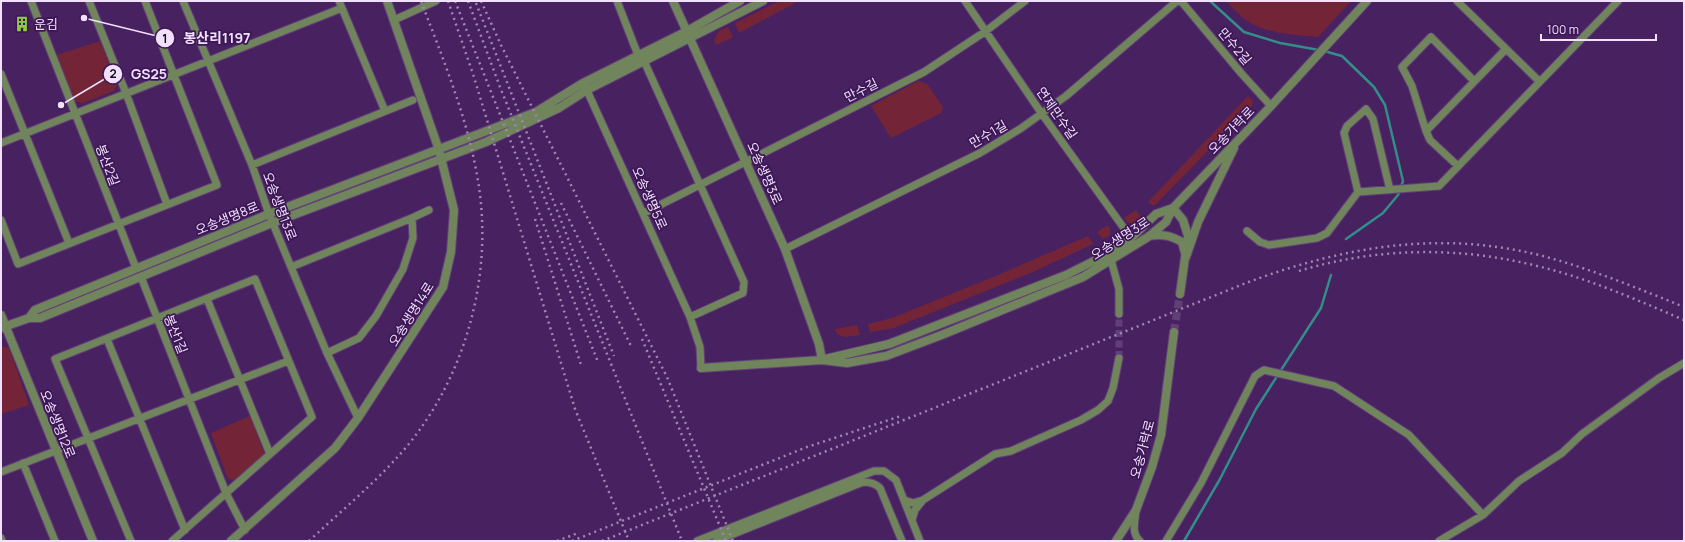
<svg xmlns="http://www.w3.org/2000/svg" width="1685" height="542" viewBox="0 0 1685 542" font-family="Manrope,'Noto Sans KR',sans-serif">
<rect width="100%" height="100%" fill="#482260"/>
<path fill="#742437" d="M779,1H799L739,33L735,23Z
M1226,1H1351L1318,37C1295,35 1266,34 1246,20C1239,15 1232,7 1226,1Z
M728,27L733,37L716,45L714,40L719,31Z
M100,41L117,84L114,91L83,103L71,101L54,56Z
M918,81L927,84L943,107L941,113L891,138L871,106Z
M1248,96L1253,101L1252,106L1154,206L1148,202Z
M1136,210L1141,218L1133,224L1127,222L1124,218Z
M1108,225L1110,228V235L1103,239L1097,232Z
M1088,236L1093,244L1033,272L894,328L870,332L868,324L892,318L998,275Z
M857,325L860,335L845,337L837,334L835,329Z
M1,346L9,348L29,405L1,414Z
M250,416L264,452L263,455L236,481L228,479L211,433Z"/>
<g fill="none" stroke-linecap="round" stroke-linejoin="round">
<path stroke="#328e88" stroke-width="2.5" d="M1210,1L1244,32L1280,43L1319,50
M1324,51L1342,56L1374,87L1385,105L1403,181L1398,195L1383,213L1346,239
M1184,541L1220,479L1256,409L1321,308L1331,275"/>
<path stroke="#613f78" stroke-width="7" stroke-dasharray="7 3.5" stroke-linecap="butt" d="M1119,358V314"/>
<path stroke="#613f78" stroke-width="8" stroke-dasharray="8 4" stroke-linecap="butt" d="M1174,332L1180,294"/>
<defs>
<path id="minor" d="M31,1L136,268
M89,1L126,93L167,204
M183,1L252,165L269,214L291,267L327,353L358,418
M339,1L385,111
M617,1L638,55
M965,1L1042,114L1131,238
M1181,1L1241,73L1271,106
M1457,1L1539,81
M394,20L436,1
M644,61L744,282L743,293L690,317
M1,74L69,243
M1474,81L1431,37L1402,67L1412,86L1426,131L1506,49
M585,86L690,317L700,347L701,368
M1426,131L1430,140L1458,166
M1,143L342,8
M252,165L413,100
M1358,192L1344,133L1347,126L1366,109L1373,119L1390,190
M644,213L924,72L986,31L1025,1
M412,218L429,210
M1,220L18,264L217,185L145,1
M1247,231L1260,242L1269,245L1317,238L1327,233L1358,192L1439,186L1618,1
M785,249L980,153L1020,129L1066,96L1177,1
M1111,260L1119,289V314
M291,267L412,218L413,238L403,269L376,316L359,338L327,353
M141,277L226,493L245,530
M207,299L270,454
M107,339L185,530
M23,463L55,541
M1,472L288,361
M904,500L913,503L923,500L915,510L912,520
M923,500L995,454L1011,451L1081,420L1098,410L1108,401L1113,388L1119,358
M1136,510C1135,522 1131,533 1140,541
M1,538L2,541
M131,541L55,359L255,279L312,417L172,541
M697,541L874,471H884L896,480L920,541
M716,541L863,482C869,482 875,483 880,488L902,541
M1166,541L1201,483L1255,376L1264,370L1334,386L1409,435L1483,515
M1439,541L1483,515L1519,481L1562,453L1582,434L1659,378L1684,363"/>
<path id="tertiary" d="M673,1L785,249L819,344L822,360
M1173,208L1183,220L1188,236L1180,294
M1149,236C1161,234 1170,235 1182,242L1185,253
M1186,257L1198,222L1234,148
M1,315L93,541
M29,318L35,310L269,214L536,112L583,83L687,31L740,1
M1,328L29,318H40L272,223L486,142L559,108L587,90L763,1
M825,359L889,344L1066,275L1102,257L1131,238L1156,214L1173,208
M701,368L822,360L847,363L886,356L944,334L1083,277L1148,237L1166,222L1173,208L1271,106L1367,1
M231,541L335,448L358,418L443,287L451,252L454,210L439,150L387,1
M1116,541L1136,510L1152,467L1161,435L1174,332"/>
</defs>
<use href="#minor" stroke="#634179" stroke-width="9"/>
<use href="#tertiary" stroke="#634179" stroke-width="10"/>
<use href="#minor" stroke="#71855d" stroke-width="7"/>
<use href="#tertiary" stroke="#71855d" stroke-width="8"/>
<path stroke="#a186b3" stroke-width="2.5" stroke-dasharray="2 4" stroke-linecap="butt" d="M448,1L473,74L575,409L629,541
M455,1L598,362
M468,1L500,87L682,541
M481,1L501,45L667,377L733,541
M476,3L614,356
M561,203L631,346
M535,219L581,365
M1299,271C1374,248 1456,246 1533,265C1585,277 1635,299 1684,320
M642,339L726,541
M309,541C340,512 374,484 402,452C465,380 494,276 478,181C468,119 443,59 421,1
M557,541L578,533
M572,541L807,447L901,416
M602,541L1246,283C1342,247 1438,230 1539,255C1589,268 1637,288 1684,307"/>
</g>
<defs>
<symbol id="building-bare" viewBox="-9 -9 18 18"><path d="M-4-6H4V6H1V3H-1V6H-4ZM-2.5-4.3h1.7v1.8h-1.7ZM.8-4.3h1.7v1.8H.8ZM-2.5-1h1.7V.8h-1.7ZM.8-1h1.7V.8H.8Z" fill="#91cd40" stroke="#3d1755" stroke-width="2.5" paint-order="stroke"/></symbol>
</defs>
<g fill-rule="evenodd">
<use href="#building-bare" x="11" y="13" width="22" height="22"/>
</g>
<g text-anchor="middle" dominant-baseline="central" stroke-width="3.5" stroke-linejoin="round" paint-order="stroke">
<g font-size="13" fill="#f1e1ff" stroke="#3d1755" text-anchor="start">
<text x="34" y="24">운김</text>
</g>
<g font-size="13" fill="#f1e1ff" stroke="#3d1755">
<text transform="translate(1235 46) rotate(50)">만수2길</text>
<text transform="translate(861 90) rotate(-27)">만수길</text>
<text transform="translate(1057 113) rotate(55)">연제만수길</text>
<text transform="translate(1231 130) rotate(-46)">오송가락로</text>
<text transform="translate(988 134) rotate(-30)">만수1길</text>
<text transform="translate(108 165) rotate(69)">봉산2길</text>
<text transform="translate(765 173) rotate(66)">오송생명3로</text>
<text transform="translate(650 198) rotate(66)">오송생명5로</text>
<text transform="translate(280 206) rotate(69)">오송생명13로</text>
<text transform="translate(227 218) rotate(-22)">오송생명8로</text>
<text transform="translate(1120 238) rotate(-33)">오송생명3로</text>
<text transform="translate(411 314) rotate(-58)">오송생명14로</text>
<text transform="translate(176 334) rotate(68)">봉산1길</text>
<text transform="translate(58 424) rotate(68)">오송생명12로</text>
<text transform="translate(1142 449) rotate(-75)">오송가락로</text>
</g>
</g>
<path fill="none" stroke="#f1e1ff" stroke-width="1.5" d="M84 18L165 38M61 105L113 74"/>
<g fill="#f1e1ff" stroke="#3d1755" stroke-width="1.5">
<circle cx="84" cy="18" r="4"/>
<circle cx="61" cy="105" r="4"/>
<circle cx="165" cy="38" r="10"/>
<circle cx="113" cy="74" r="10"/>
</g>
<g font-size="12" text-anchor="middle" font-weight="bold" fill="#111">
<text x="165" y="43">1</text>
<text x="113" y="78">2</text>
</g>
<g font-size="14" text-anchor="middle" font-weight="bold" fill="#f1e1ff" stroke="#3d1755" stroke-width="3.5" stroke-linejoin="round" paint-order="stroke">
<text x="217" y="43">봉산리1197</text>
<text x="149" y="79">GS25</text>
</g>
<rect width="1685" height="542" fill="none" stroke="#f1e1ff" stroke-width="4"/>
<path d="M1541 34v6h115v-6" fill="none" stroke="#f1e1ff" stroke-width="2"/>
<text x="1547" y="34" font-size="12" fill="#f1e1ff" stroke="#3d1755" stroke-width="3" paint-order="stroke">100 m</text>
</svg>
